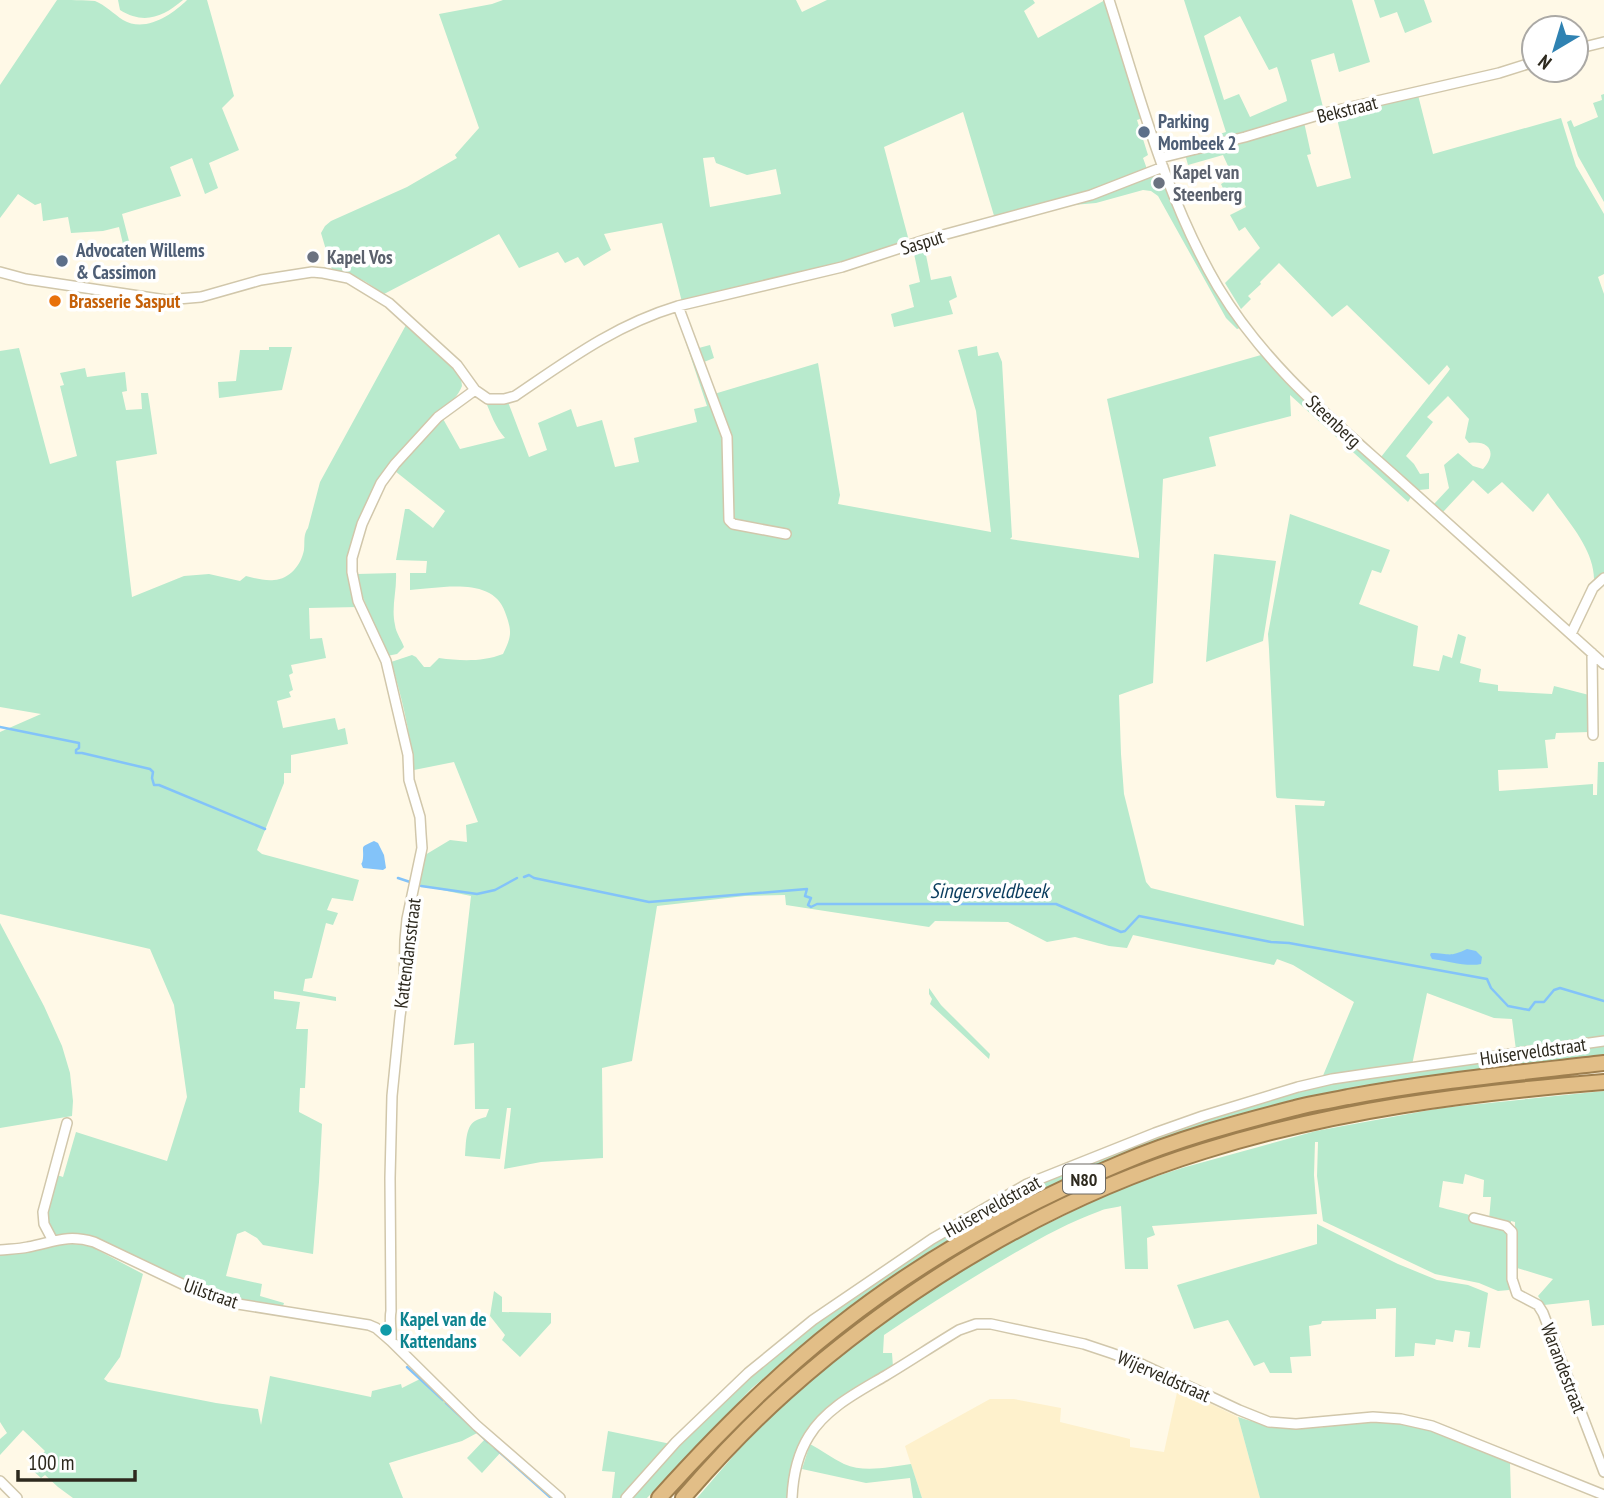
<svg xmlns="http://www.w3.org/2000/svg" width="1604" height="1498" viewBox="0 0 1604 1498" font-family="'PT Sans Narrow',sans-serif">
<rect width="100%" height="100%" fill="#fff9e7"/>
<path fill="#fef1cc" d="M1178,1388L1238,1417L1260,1498H922L905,1446L990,1399H1014L1061,1408L1060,1422L1130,1439V1447L1164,1452Z"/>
<path fill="#b8eacd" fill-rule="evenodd" d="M57,0C67,0 87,0 95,1C105,5 114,14 123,20C145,33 172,15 187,0H207L234,96L222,108L239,150L209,163L218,188L205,194L192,158L170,167L181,196L122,214L129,241L123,244L119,227L103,231L71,233L68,217L43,221L41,203L35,205L18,194L0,218V85Z
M118,0H183C163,17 144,25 120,10Z
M503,0H796L802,12L827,0H1033L1035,3L1024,11L1038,38L1105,0L1143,118L1137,120L1148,155L1143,158L1147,169L1154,165L1162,174L1173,207L1196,255L1238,321L1240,328L1237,329L1226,318L1158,196L1151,191L1143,190L1096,203L1062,206L995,219L963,112L884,147L909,241L841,264L682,302L662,223L604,234L611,250L584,266L578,257L565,263L558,252L519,268L499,234L384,294C368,283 353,272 332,270L321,233L325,226L331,221L407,187L457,158L455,155L479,128L439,14L492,4ZM714,157L716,163L747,175L776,169L781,194L710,207L703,158Z
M1184,0H1352L1370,62L1339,72L1334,53L1311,60L1324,111L1304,122L1311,154L1307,155L1317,187L1351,178L1338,123V114L1418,95L1433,154L1561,118L1576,166L1604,214V274L1598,277L1604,294V575L1594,579C1594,548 1565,518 1548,493L1533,512L1502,482L1488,494L1473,480L1443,512L1434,504L1449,488L1444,465L1458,453L1473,466L1483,469C1497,454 1491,440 1469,443L1465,438L1469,419L1448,396L1427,417L1433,422L1406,456L1414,464L1420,474L1429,473V489L1419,490L1381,457L1448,372L1450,369L1447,365L1429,385L1347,305L1332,317L1279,263L1260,282L1261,284L1248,296L1251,299L1241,309L1225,283L1260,248L1245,227L1239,231L1230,215L1246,207L1242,198L1230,203L1221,184L1233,177L1223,155L1188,165L1185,154L1217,145L1213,136L1226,132ZM1240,16L1269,70L1277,67L1286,96L1287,101L1250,117L1239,94L1224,100L1204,36Z
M1374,0H1424L1432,22L1405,33L1397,12L1380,18Z
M1604,94V202L1578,156L1567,122L1571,120L1574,127L1598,117L1593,103L1602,100L1601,95Z
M924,245L931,280L951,276L957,297L949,301L953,314L894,327L891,314L914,307L909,285L920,282L913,249Z
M406,325L456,371L461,378L462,386C455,404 434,415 421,429C382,470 324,549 359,607L309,608L310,639L322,638L326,658L291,665L293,673L289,675L293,690L289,692L291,697L277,701L283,728L335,718L338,730L345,728L348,744L291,755V773H284V783L257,850L262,854L359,880L353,901L332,898L327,910L338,913L333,925L326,923L312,978L305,979L303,991L336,997V1001L274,991V999L300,1002L296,1029H308L305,1088H300L299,1112L322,1124L319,1182L313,1254L263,1245L257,1238L245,1231L237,1234L226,1276L262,1284L260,1296L284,1303L282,1309L216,1295L86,1236L75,1234L54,1236L46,1221L47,1210L57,1175L63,1177L76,1132L167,1161L187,1097L174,1005L150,949L0,914V732L41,714L0,707V351L19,348L50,464L77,456L60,386L64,385L60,373L85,368L87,377L125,372L127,391L122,392L126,410L142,409L141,393H148L157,454L116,461L132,597L184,576L209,574L240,581L246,576C254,578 265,581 274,580C290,579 301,565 304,550C305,541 303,535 308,528L320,482Z
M692,338L695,349L710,345L714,358L704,362L714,394L818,363L840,495L838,504L991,532L976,411L958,350L977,346L978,356L998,352L1002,362L1012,537L1010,539L1139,558V553L1107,399L1261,355L1333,427L1411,497L1408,502L1290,395L1291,416L1209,437L1216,466L1163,479L1153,683L1119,695L1121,754L1124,794L1146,882L1151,888L1304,926L1295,805L1324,806L1325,801L1277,798L1276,796L1269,649L1268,634L1290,514L1390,550L1381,573L1372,570L1359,604L1418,626L1413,666L1439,671L1443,655L1452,658L1458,634L1466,637L1460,663L1481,669L1479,682L1498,685V691L1552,694L1554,686L1589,695L1590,732L1556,733L1555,739L1545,740L1548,768L1498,770L1499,791L1593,784V795H1597L1598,762H1604V1038L1516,1050L1512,1019L1494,1018L1427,993L1412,1065L1322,1078L1354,1002L1293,965L1277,959L1274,965L1133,935L1127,948L1109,946L1075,937L1047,942L1008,922L935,921L929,927L786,905L785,895L745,896L657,906L632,1061L602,1068L603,1158L541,1162L504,1169L511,1108H507L500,1159L465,1156C466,1146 465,1127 475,1121C478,1119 482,1118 486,1117L489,1109H475L474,1043L454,1045L471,896L418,885L425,855L450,840L467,842L466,825L478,822L454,762L414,770C410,733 402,697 391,662L412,655L416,657L424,667H430L439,658C461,661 482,662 503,654C512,636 512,631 505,612C493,576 440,588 410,590V573H426L427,561L396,560L405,509H409L433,528L445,511L395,471L442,417L460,449L505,438C495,427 491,414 485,400L508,402L529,457L547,450L538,423L571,409L577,427L602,420L615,467L639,462L634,438L697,422L694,409L707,406L685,340Z
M269,347H292L282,390L219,398L218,382L236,381L240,350H269Z
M1214,554L1276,561L1263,641L1206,662Z
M396,573C397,591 391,607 395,625C396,633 401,639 404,647L397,654L387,656L362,595L357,574Z
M0,923L44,1006L62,1046L70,1073L73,1101L72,1116L0,1128Z
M929,988L941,1005L990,1054L989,1059L930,1004L932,999L929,994Z
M1604,1043V1057L1363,1086L1288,1101L1192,1129L1157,1141L1050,1186L996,1212L933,1249L863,1298L809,1340L752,1388L647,1498H632L678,1446L749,1375L816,1321L934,1241L1030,1186L1155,1136L1302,1089L1332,1082Z
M1604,1091V1325L1592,1326L1589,1300L1544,1305L1538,1296L1553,1279L1514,1267L1515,1222L1511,1221V1226L1489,1220L1491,1197H1483L1484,1180L1465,1174L1463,1184L1443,1181L1439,1207C1460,1213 1493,1218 1509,1235V1290L1498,1291L1479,1283L1435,1274L1323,1221L1317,1176L1318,1142H1315L1314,1175L1317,1214L1152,1226L1155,1235L1147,1238L1148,1269H1125L1121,1206C1114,1208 1106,1208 1100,1211C1061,1225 1025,1247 989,1268C954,1289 919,1311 884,1335L883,1353H892L893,1367L805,1434C793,1453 787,1475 787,1498H697L765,1419L814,1376L872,1330L935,1286L1008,1243L1121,1188L1182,1168L1316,1131L1441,1108Z
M1317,1224L1398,1264L1437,1280L1468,1285L1488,1293L1480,1348L1468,1347L1470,1332L1455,1330L1453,1342L1436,1339L1435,1345L1415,1343L1414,1356L1395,1357L1396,1308L1376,1309V1319L1322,1321L1321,1324L1309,1326L1311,1356L1290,1357L1292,1373H1270L1264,1362L1254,1366L1228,1320L1194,1329L1177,1285L1317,1244Z
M73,1244L90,1246L143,1274L120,1357L104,1379L108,1382L216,1403L258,1409L261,1425L270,1376L371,1397L372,1391L401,1384L402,1388L422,1378L479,1432L462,1441L389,1463L403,1498H73L58,1487L45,1475L41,1478L30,1468L45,1451L23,1430L0,1455V1439L7,1433L0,1422V1254L57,1245Z
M494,1291L502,1297V1312L551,1313V1323L520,1357L502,1340L505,1335L490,1316Z
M1238,1417C1263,1425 1285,1429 1312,1428C1339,1427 1366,1419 1393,1422C1433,1426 1472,1447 1510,1463L1511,1498H1260Z
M608,1431L671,1444L626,1498H612L615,1472L602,1471Z
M486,1438L501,1452L482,1473L467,1458Z
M810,1444C821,1450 832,1458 844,1464C864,1473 889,1467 911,1464L922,1498H913L910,1478L866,1483L802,1469Z"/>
<path fill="#83c3f9" d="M374,841L378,843L384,855L386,868L383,870L363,868C360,860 362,867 363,858C364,845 359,848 374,841Z
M1467,949L1476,951L1482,957L1481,964C1467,967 1447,961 1432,959L1430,955L1431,953C1450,953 1448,958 1467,949Z"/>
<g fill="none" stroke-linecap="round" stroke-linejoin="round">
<path stroke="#83c3f9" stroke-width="2.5" d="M0,727L79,743V748L76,750V753H82L150,769L153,772L152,778L154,785H159L265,829
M524,877L529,875L534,878L649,902L807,889L805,896L811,898L808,905L811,907L817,904H1056L1121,932L1125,931L1139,916L1271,942L1289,943L1487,979L1491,988L1508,1006L1529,1010L1535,1002H1544L1554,990L1560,988L1604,1001
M398,878L410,882
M421,886L477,894L495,890L517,878
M407,1367L443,1400
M446,1403L488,1442
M495,1448L551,1498"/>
<defs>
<path id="minor" d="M1109,0C1140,97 1166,199 1218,287C1267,368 1334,421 1403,483C1470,543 1537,604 1604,664
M1576,49L1604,42
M1160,158L1245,137L1325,113L1499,73L1534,62
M0,272L26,279L166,300L201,297L261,280L312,272L323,273L348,278L389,303L457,365L475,390L488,399H504L515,396C568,360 615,325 678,306L842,267L928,239L1091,195L1163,167
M678,306L727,437L729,520L733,524L786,534
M475,390L438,417L395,464L381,483L362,524L352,558V572L358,601L386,661L408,755L409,780L420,817L421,834L422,848L407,919L405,940L404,989L400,1016L392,1096L390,1178L391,1311C389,1321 392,1330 391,1341L476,1425L560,1498
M1571,634L1593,588L1604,578
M1592,653L1593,735
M1474,1218L1506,1226L1512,1232V1279L1517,1294L1538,1305L1543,1313L1604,1472
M53,1241L44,1224L43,1212L67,1123
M0,1250C9,1249 19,1249 28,1247C54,1242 67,1234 94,1242L201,1293L238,1304L369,1325L376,1328L391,1341
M0,1481L17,1498
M626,1498L676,1442L748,1373L813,1320L932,1239L1027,1184L1155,1133L1203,1116L1298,1087L1332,1079L1373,1073L1604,1041
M792,1498C793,1476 797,1455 809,1436C826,1408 858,1392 885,1376C910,1361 934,1345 959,1330L976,1324H991L1084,1344L1111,1353L1139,1363L1239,1410L1269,1422L1296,1424L1373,1417L1401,1419L1432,1426L1604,1495"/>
<path id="trunk" d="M659,1498C714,1437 772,1378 837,1327C923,1259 1020,1205 1121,1163C1177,1139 1236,1123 1295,1108C1312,1103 1330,1101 1348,1097C1433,1081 1518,1073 1604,1063
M683,1498C715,1461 749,1425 786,1392C905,1286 1051,1198 1204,1151C1334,1110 1469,1093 1604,1082"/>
</defs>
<use href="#minor" stroke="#d1c7ab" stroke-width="12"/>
<use href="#trunk" stroke="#9e7f4f" stroke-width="18"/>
<use href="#minor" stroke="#fff" stroke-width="9"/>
<use href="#trunk" stroke="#e2be87" stroke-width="14"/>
</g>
<g fill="#5c6f8a" stroke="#fff" stroke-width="2.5">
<circle cx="1144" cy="132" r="7"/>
<circle cx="62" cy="261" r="7"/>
</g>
<g fill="#6b7280" stroke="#fff" stroke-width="2.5">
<circle cx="1159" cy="183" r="7"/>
<circle cx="313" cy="257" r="7"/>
</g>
<circle fill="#e8710a" stroke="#fff" stroke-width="2.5" cx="55" cy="301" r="7"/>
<circle fill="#0f9aa8" stroke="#fff" stroke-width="2.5" cx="386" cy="1330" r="7"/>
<g text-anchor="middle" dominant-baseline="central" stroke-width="7" stroke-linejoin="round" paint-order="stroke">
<rect fill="#fff" stroke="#6c6962" stroke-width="2" x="1063" y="1164.5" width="42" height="29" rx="5"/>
<g font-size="18" font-weight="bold" fill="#2d291e">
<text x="1084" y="1179">N80</text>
</g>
<g font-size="19" fill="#2d291e" stroke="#fff">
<text transform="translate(1347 109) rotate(-14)">Bekstraat</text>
<text transform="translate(922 242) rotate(-17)">Sasput</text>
<text transform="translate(1334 421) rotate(43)">Steenberg</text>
<text transform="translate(407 953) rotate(-83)">Kattendansstraat</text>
<text transform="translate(1533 1051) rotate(-8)">Huiserveldstraat</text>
<text transform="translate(992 1206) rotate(-29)">Huiserveldstraat</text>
<text transform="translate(211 1293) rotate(19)">Uilstraat</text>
<text transform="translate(1564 1368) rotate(69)">Warandestraat</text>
<text transform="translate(1164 1376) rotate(24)">Wijerveldstraat</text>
</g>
<g font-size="19" font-weight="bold" fill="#4e5e75" stroke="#fff" text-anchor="start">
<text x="1158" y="121">Parking<tspan x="1158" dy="22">Mombeek 2</tspan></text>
<text x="76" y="250">Advocaten Willems<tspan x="76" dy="22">&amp; Cassimon</tspan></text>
</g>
<g font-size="19" font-weight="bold" fill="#5b616d" stroke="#fff" text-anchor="start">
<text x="1173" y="172">Kapel van<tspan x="1173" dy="22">Steenberg</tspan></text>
<text x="327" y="257">Kapel Vos</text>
</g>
<g font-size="19" font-weight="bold" fill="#c56008" stroke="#fff" text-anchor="start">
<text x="69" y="301">Brasserie Sasput</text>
</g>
<g font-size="19" font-weight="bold" fill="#0d838f" stroke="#fff" text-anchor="start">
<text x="400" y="1319">Kapel van de<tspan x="400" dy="22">Kattendans</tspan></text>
</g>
<g font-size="21" font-style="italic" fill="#0b3d5f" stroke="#fff">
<text x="989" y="890">Singersveldbeek</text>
</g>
</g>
<g transform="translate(1555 49) rotate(218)"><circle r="33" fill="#ffffff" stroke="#aba9a5" stroke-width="2"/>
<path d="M0-5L12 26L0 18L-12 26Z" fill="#2f82b2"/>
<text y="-10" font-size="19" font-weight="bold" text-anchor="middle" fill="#2d291e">N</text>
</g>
<path d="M18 1470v10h117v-10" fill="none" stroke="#2d291e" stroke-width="3.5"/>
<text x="28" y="1470" font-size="21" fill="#2d291e" stroke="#ffffff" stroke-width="5" paint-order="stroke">100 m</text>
</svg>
